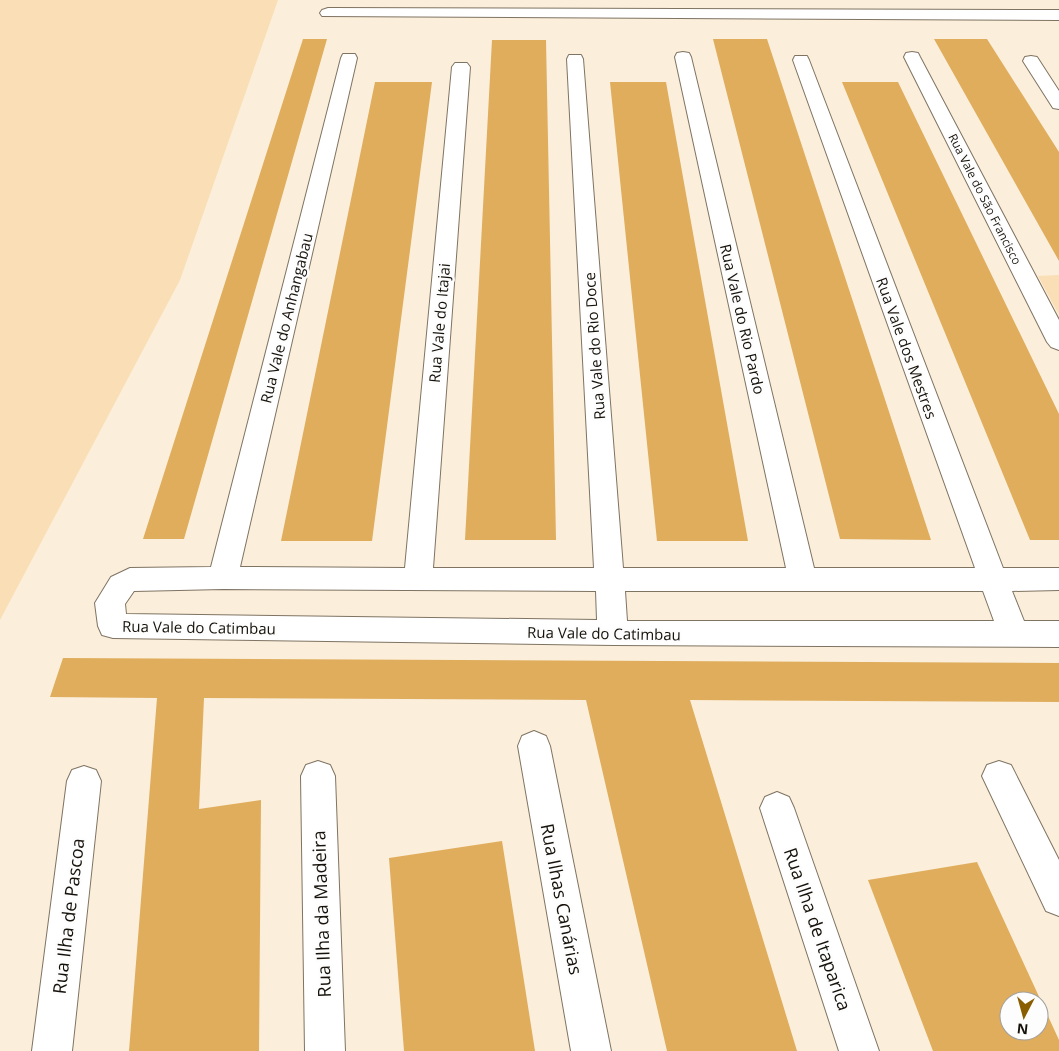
<svg xmlns="http://www.w3.org/2000/svg" width="1059" height="1051" viewBox="0 0 1059 1051" font-family="'Open Sans',sans-serif">
<rect width="100%" height="100%" fill="#fbeeda"/>
<path fill="#fadeb5" d="M0,0H278L180,280L0,620Z
M1059,275V315L1038,276Z"/>
<path fill="#dfad5c" fill-rule="evenodd" d="M303,39H327L184,539H143Z
M713,39H767L931,540L840,539Z
M934,39H987L1059,152V261Z
M492,40H546L556,540H465Z
M375,82H432L372,541H281Z
M610,82H666L748,541H657Z
M842,82H898L1059,414V540H1030Z
M63,658L1059,663V702L690,700L797,1051H667L586,700L204,698L199,809L261,800L259,1051H129L157,698L50,697Z
M502,841L535,1051H404L389,858Z
M977,862L1059,1040V1051H933L868,880ZM1009,1001H1039V1031H1009Z"/>
<g fill="none" stroke-linecap="round" stroke-linejoin="round">
<defs>
<path id="minor" d="M328,8L1059,10V20L322,16L320,13L322,10Z
M683,52L689,53L691,57L814,568H975L793,60L795,56H807L809,60L1003,568H1059V590L1012,591L1024,621H1059V647L613,645L113,638L102,635L98,626L95,603L111,577L130,568L211,567L341,58L343,54H355L357,58L240,567L405,568L452,67L455,63H467L470,67L433,568H594L567,59L569,55H581L583,59L623,568H786L675,57L677,53ZM223,589L596,591L597,620L126,614L125,604L134,591ZM625,591H983L994,621H627Z
M912,52L918,53L920,57L1059,320V350L1051,347L1047,342L904,57L906,53Z
M1031,56L1037,57L1059,91V109L1053,108L1023,61L1025,57Z
M534,731L546,736L550,746L611,1051H571L518,746L522,736Z
M318,761L330,765L335,776L345,1051H305L301,776L306,765Z
M999,761L1011,765L1059,860V916L1046,911L982,776L987,765Z
M84,766L96,770L101,781L72,1051H32L67,781L72,770Z
M777,792L789,797L794,808L879,1051H839L760,808L765,797Z"/>
</defs>
<use href="#minor" stroke="#7f7362" stroke-width="2"/>
<use href="#minor" fill="#fff" fill-rule="evenodd"/>
</g>
<g text-anchor="middle" dominant-baseline="central" stroke-width="5" stroke-linejoin="round" paint-order="stroke">
<g font-size="12" fill="#16120b" stroke="#fdfdfd">
<text transform="translate(985 199) rotate(63)">Rua Vale do São Francisco</text>
</g>
<g font-size="15" fill="#16120b" stroke="#fdfdfd">
<text transform="translate(286 318) rotate(-76)">Rua Vale do Anhangabau</text>
<text transform="translate(743 319) rotate(77)">Rua Vale do Rio Pardo</text>
<text transform="translate(439 323) rotate(-85)">Rua Vale do Itajai</text>
<text transform="translate(594 346) rotate(-94)">Rua Vale do Rio Doce</text>
<text transform="translate(907 348) rotate(70)">Rua Vale dos Mestres</text>
<text transform="translate(199 627) rotate(1)">Rua Vale do Catimbau</text>
<text transform="translate(604 633) rotate(1)">Rua Vale do Catimbau</text>
</g>
<g font-size="18" fill="#16120b" stroke="#fdfdfd">
<text transform="translate(562 899) rotate(79)">Rua Ilhas Canárias</text>
<text transform="translate(321 914) rotate(-92)">Rua Ilha da Madeira</text>
<text transform="translate(68 916) rotate(-83)">Rua Ilha de Pascoa</text>
<text transform="translate(818 929) rotate(71)">Rua Ilha de Itaparica</text>
</g>
</g>
<g transform="translate(1024 1016) rotate(186)"><circle r="24" fill="#fdfdfd" stroke="#a19f9c"/>
<path d="M0-4L9 19L0 12L-9 19Z" fill="#895e00"/>
<text y="-8" font-size="14" font-weight="bold" text-anchor="middle" fill="#16120b">N</text>
</g>
</svg>
